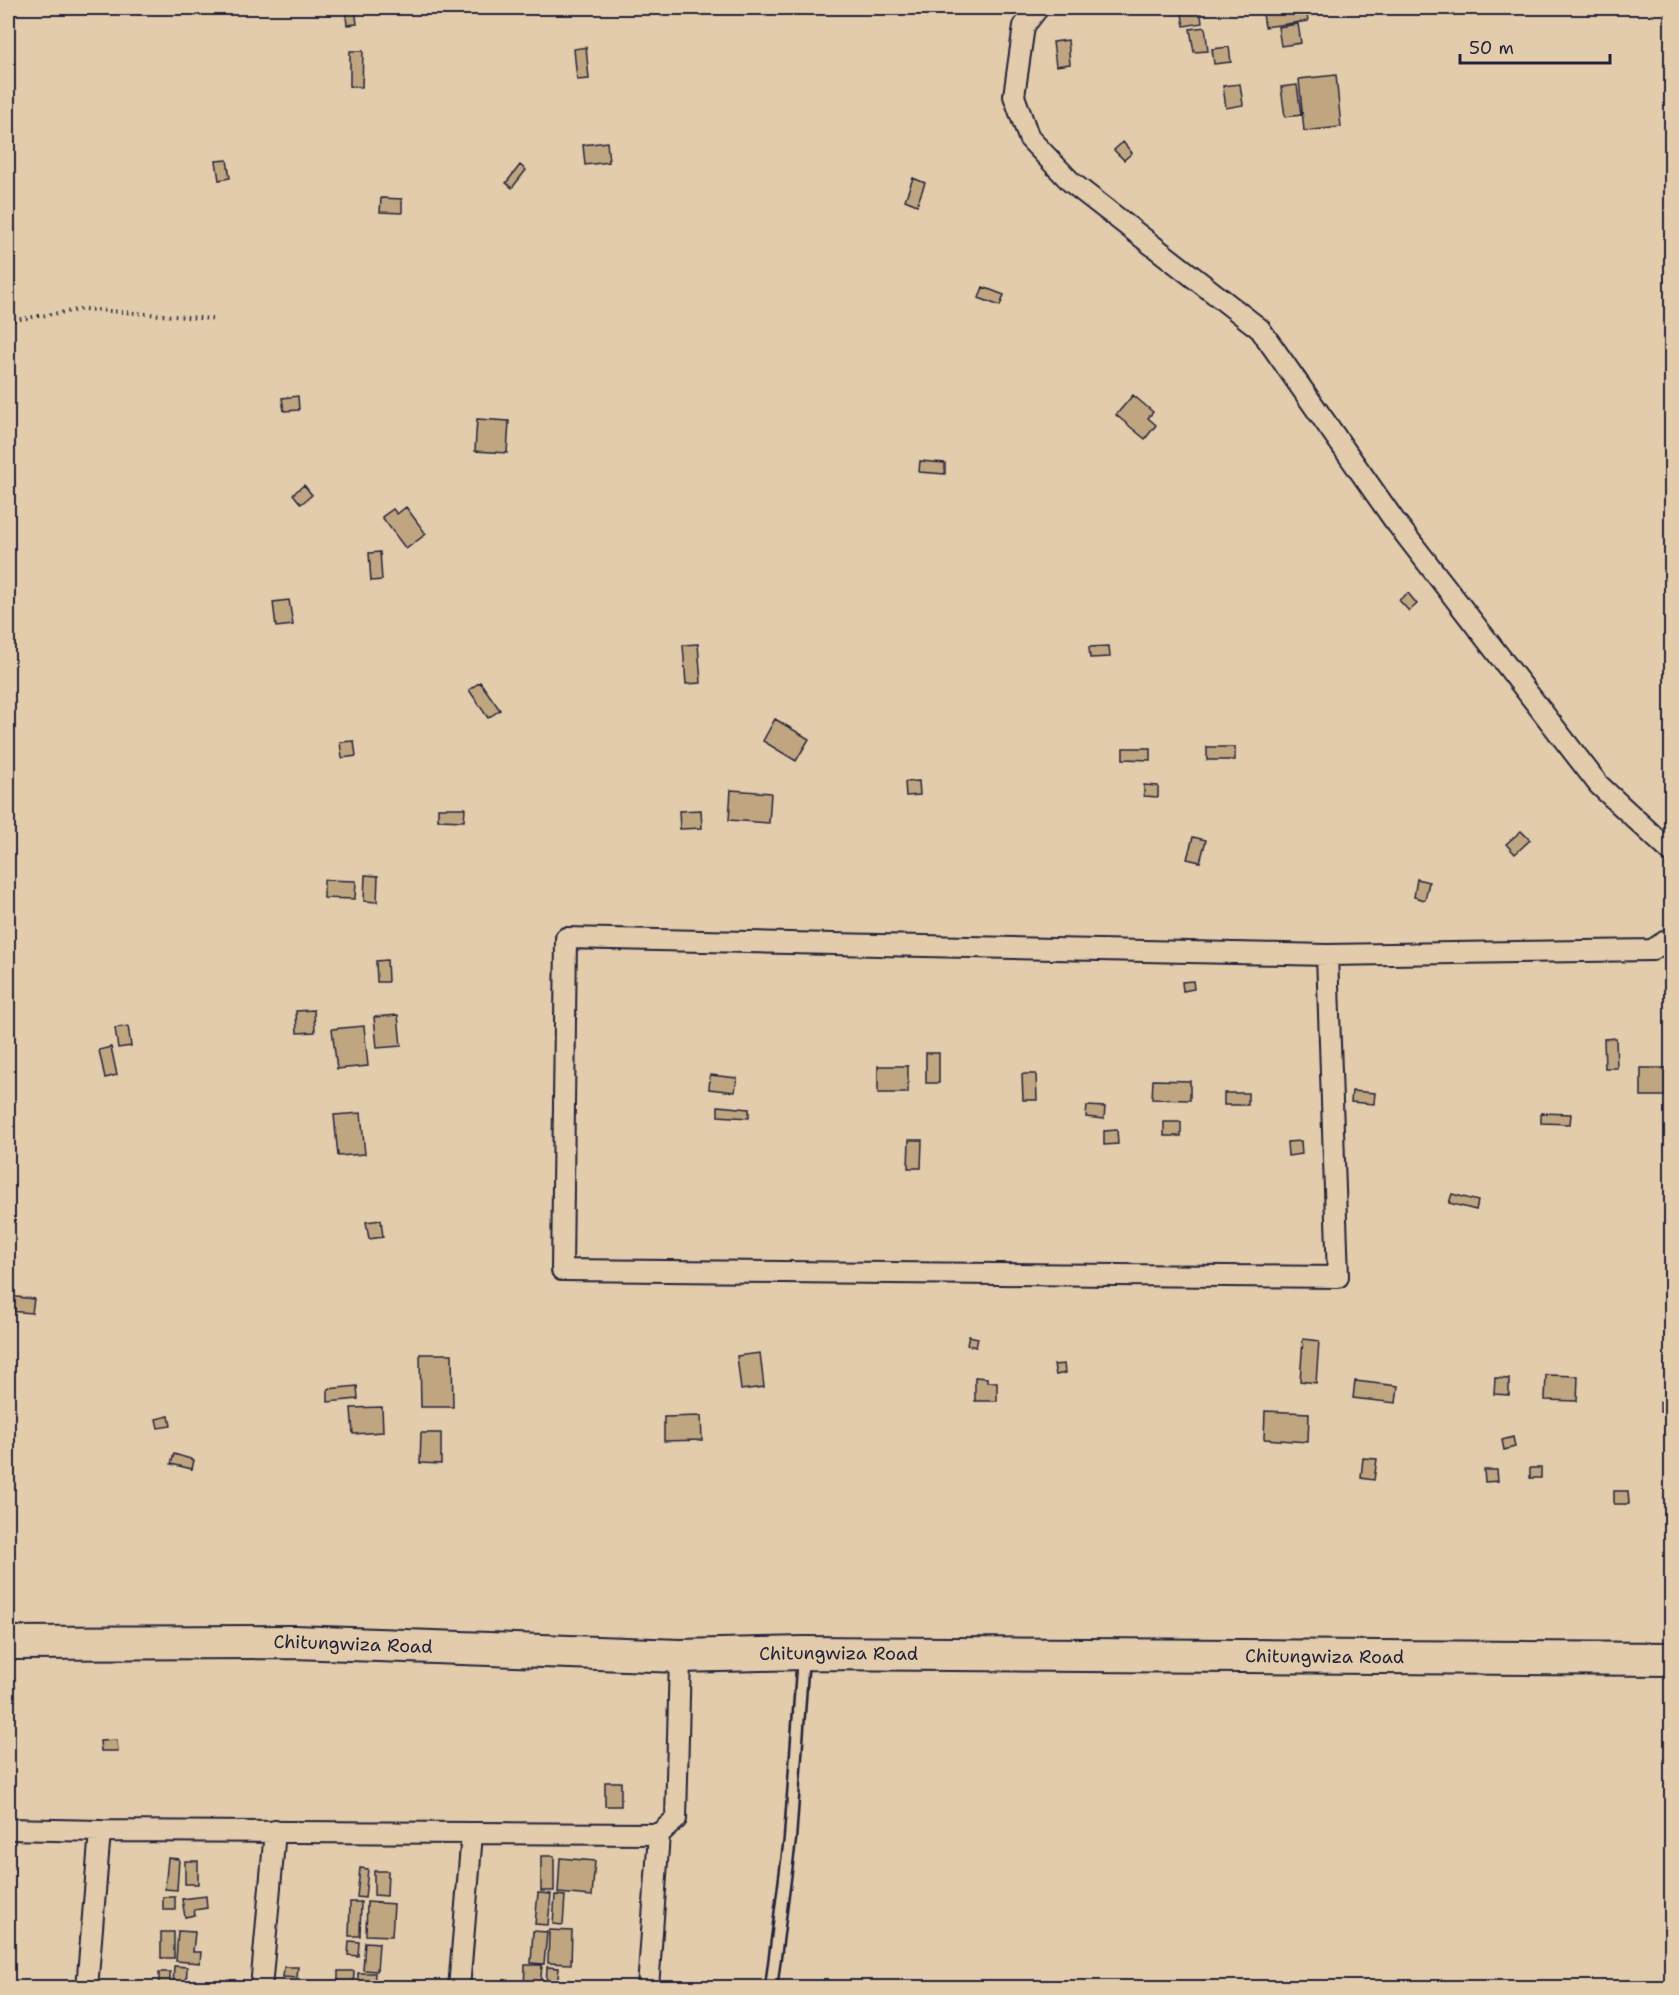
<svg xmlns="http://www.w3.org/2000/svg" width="1679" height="1995" viewBox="0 0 1679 1995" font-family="'Shantell Sans',sans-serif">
<rect width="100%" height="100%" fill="#e2ccac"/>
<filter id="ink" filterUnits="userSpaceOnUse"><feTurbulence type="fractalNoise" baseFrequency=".0167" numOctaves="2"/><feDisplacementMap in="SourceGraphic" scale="12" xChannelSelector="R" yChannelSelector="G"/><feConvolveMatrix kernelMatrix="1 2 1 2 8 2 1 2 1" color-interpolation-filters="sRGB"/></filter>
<g filter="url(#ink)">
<path fill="#c0a680" stroke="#22223b" stroke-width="1.5" d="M345,8H355L357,24L347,25Z
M1181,8H1200L1202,23L1184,26Z
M1262,8H1306L1308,21L1265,27Z
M1298,24L1301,43L1281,46L1278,27Z
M1205,27L1208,51L1194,52L1190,29Z
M1068,40L1070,64L1056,66L1053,42Z
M586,47L589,79L577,80L574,49Z
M1229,47L1231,62L1214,64L1212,49Z
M350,51H363L362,87L350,86Z
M1336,75L1341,127L1304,131L1299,79Z
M1240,84L1243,105L1226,108L1223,86Z
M1297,85L1301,115L1285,117L1281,87Z
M607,142L609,162L585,165L583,145Z
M1123,142L1132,153L1124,160L1114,150Z
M227,160L230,178L219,180L216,161Z
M520,165L526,170L512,188L506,183Z
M913,178L925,183L917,205L905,200Z
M381,198L402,199V213L380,212Z
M983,287L1004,295L1000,306L979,298Z
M1133,395L1153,412L1148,418L1156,425L1145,439L1116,415Z
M298,396L299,410L284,411L282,398Z
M477,419L509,421L507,453L475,451Z
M920,461L945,463V474L919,472Z
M304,485L312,495L301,504L293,494Z
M406,507L426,534L406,549L382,517L393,509L397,514Z
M380,552L382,580L371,581L369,553Z
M1408,593L1417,604L1409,611L1399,600Z
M289,600L293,625L276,627L273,602Z
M698,644L701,683L686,684L683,645Z
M1109,646L1110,657L1090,658L1089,647Z
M480,682L500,710L488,718L469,690Z
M775,719L809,739L796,761L763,741Z
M354,741L356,756L342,758L340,742Z
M1207,747H1235V760H1207Z
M1123,748H1150V760L1123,759Z
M919,781L920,795L906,796L905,782Z
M1144,785L1158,786V797L1144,796Z
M731,790L771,793L769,823L729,820Z
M438,808H465L464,821L438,820Z
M701,810L702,828L680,829L679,811Z
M1521,831L1530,840L1515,854L1506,844Z
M1193,837L1206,840L1200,862L1187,859Z
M365,875L378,876L377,902L364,901Z
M1417,879L1429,882L1425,900L1414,897Z
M324,880L356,881L355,899L324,898Z
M387,960L388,982H377L376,961Z
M1193,981L1194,989L1183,991L1182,982Z
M314,1010L315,1032L297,1033L296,1011Z
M398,1015L401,1046L377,1048L374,1017Z
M128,1026L131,1046L118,1048L115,1028Z
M364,1026L368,1066L337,1069L332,1029Z
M1616,1038L1617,1068H1605L1604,1039Z
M111,1047L117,1075L105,1078L99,1050Z
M926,1053H939V1083H926Z
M878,1066H908V1093H878Z
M1641,1068H1668L1669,1096H1641Z
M1022,1074H1036L1037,1100H1023Z
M710,1075L737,1078L735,1092L709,1089Z
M1153,1080L1190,1081V1100L1152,1099Z
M1352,1091L1375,1093L1374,1104L1351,1102Z
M1224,1093H1248V1105H1224Z
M718,1106L749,1109V1118L718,1116Z
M1087,1106L1105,1107L1104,1119L1086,1117Z
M361,1113L365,1154L338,1156L334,1115Z
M1541,1113L1571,1114L1570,1124L1541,1123Z
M1164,1122H1181V1136H1164Z
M1117,1130L1118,1144L1104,1145V1131Z
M909,1140H922L921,1168H908Z
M1301,1141L1302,1154L1288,1156L1287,1142Z
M1452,1194L1478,1201L1476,1210L1449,1203Z
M381,1220L383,1237L369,1239L366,1222Z
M8,1296L34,1299L32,1313L8,1311Z
M969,1336L978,1338L976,1347L967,1345Z
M1303,1339L1319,1341L1316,1383L1300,1381Z
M760,1353L764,1387L741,1390L737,1356Z
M420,1354H452L453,1407H421Z
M1064,1364L1065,1373L1056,1375L1054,1365Z
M1546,1375L1578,1376L1577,1401L1545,1400Z
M975,1377L987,1378V1382H997V1401H975Z
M1495,1378L1509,1379V1395L1494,1394Z
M1355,1381L1398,1386L1396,1403L1353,1398Z
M357,1386L358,1399L328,1402V1389Z
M1660,1402H1672V1412H1660Z
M382,1407L383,1432L353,1434L351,1408Z
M1265,1411L1309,1413L1308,1442L1264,1439Z
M169,1416L171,1426L158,1428L156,1419Z
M701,1416L702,1440L664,1441V1417Z
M421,1433H441V1464L420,1463Z
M1513,1437L1515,1447L1504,1450L1502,1440Z
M174,1454L194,1460L192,1469L171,1464Z
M1363,1458L1377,1459L1374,1480L1361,1478Z
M1530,1468H1541V1478H1530Z
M1484,1470H1497L1498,1481L1485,1482Z
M1614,1491H1628L1629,1504H1614Z
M117,1740L118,1751H101L100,1741Z
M605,1782H621V1806H605Z
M541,1856H554V1891H541Z
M168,1858L179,1859L177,1890L165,1889Z
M560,1858L595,1861L592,1896L558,1893Z
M185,1861H198V1884H185Z
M360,1868L368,1869L365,1898L357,1897Z
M374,1871H388L387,1896L374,1895Z
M538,1893L551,1894L548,1925L535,1924Z
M555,1895L565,1896L563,1925L553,1924Z
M206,1896L207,1908L194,1910L195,1915L185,1917L182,1899Z
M163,1897H175V1910H163Z
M350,1902H361L360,1936H349Z
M367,1902L394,1904L392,1936L366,1935Z
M549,1930L572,1931L571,1964L548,1963Z
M178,1931L195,1932L193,1952H201L200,1963L176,1961Z
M533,1931L547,1932L544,1964L531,1963Z
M161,1932H174V1958H161Z
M349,1941L359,1942L358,1956L348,1955Z
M365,1942L379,1943L377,1971L363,1970Z
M525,1965H542L540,1988H524Z
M174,1966L187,1967L186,1988H173Z
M284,1967H298L297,1978L283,1977Z
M547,1967L559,1968L557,1988H546Z
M338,1971H354L353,1988H338Z
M159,1972H170V1988H159Z
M358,1973H375L374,1988H358Z"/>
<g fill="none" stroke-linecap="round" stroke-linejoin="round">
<defs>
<path id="service" d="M771,1988L790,1839L803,1656"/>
<path id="minor" d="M1038,8L1024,26L1014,96L1029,138L1071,182L1260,329L1394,520L1599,785L1672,853
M1327,955L1338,1277L562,1270L566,938L1327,955L1652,950L1672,937
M8,1829L100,1831L659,1834
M87,1988L100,1831
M261,1988L275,1831
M459,1988L472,1834
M648,1988L659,1834L676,1819L680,1656"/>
<g id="primary">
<path id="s1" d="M8,1643L294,1642L680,1656L803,1653L1672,1659"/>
</g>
</defs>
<use href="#service" stroke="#22223b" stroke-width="15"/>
<use href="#minor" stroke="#22223b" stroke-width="24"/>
<use href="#primary" stroke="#22223b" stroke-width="36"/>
<path stroke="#22223b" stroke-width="4" stroke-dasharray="1.5 4.5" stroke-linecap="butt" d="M8,321L84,309L212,319"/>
<use href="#service" stroke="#e2ccac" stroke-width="10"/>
<use href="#minor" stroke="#e2ccac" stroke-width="20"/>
<use href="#primary" stroke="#e2ccac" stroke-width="32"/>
</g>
</g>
<g text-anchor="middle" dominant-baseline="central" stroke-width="4.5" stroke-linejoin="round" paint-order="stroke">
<g font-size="18" fill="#22223b" stroke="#e2ccac">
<text stroke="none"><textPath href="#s1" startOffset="345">Chitungwiza Road</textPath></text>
<text stroke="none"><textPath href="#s1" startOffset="831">Chitungwiza Road</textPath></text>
<text stroke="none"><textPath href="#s1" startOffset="1317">Chitungwiza Road</textPath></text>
</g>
</g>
<rect width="1679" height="1995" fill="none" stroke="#e2ccac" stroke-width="30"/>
<rect x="15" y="15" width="1649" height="1965" fill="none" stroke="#22223b" stroke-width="2" filter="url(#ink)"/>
<path d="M1460 54v9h150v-9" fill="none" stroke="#22223b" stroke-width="3"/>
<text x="1469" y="54" font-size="18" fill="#22223b" stroke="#e2ccac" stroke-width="4.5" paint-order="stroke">50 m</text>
</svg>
